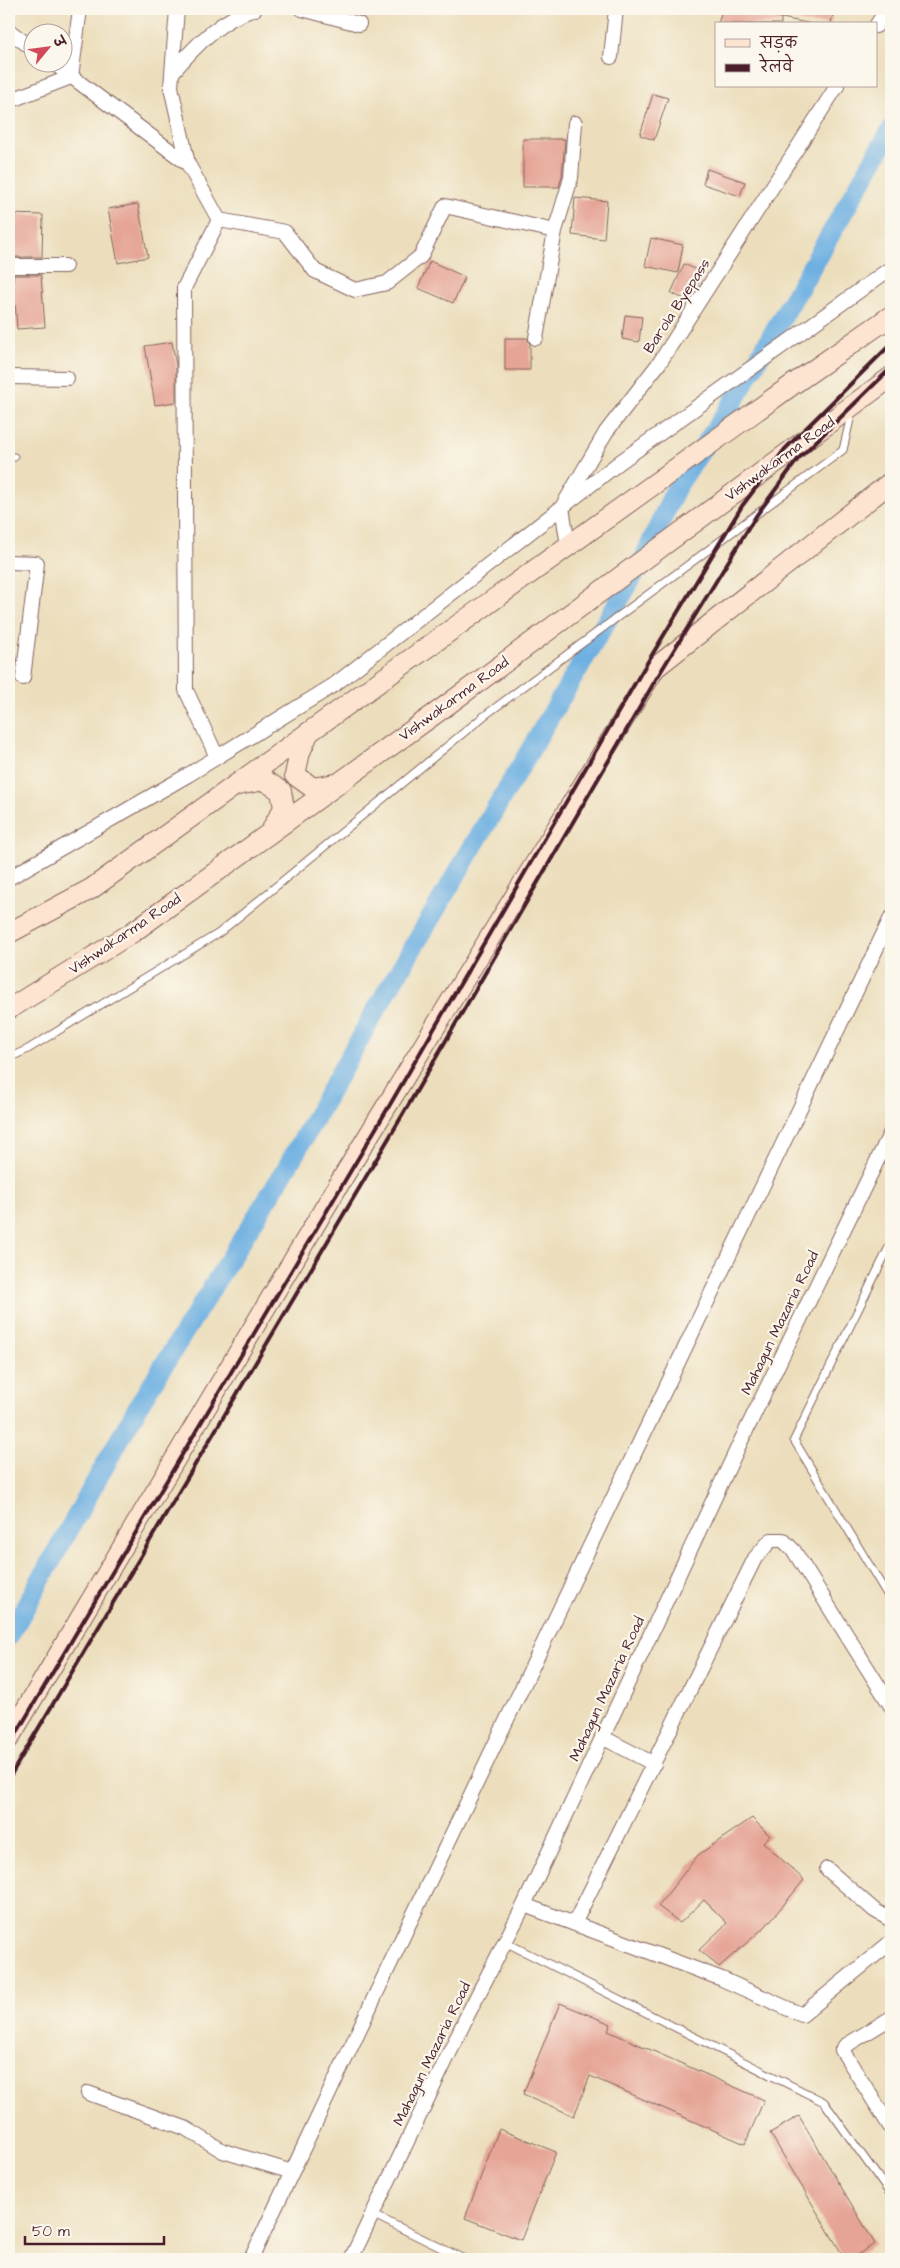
<svg xmlns="http://www.w3.org/2000/svg" width="900" height="2268" viewBox="0 0 900 2268" font-family="'Architects Daughter','Playpen Sans Deva',sans-serif">
<rect width="100%" height="100%" fill="#fbf7ec"/>
<filter id="ink" filterUnits="userSpaceOnUse"><feTurbulence type="fractalNoise" baseFrequency=".02" numOctaves="2"/><feDisplacementMap in="SourceGraphic" scale="10" xChannelSelector="R" yChannelSelector="G"/><feConvolveMatrix kernelMatrix="1 2 1 2 8 2 1 2 1" color-interpolation-filters="sRGB"/></filter>
<filter id="wash" filterUnits="userSpaceOnUse"><feTurbulence type="fractalNoise" baseFrequency=".0096" numOctaves="4" result="noise"/><feDisplacementMap in="SourceGraphic" scale="20" xChannelSelector="R" yChannelSelector="G"/><feGaussianBlur stdDeviation="1.12" result="paint"/><feColorMatrix in="noise" values="0 0 0 0 0 0 0 0 0 0 0 0 0 0 0 0 0 1.4 0 .05"/><feComposite in="paint" operator="in"/></filter>
<g filter="url(#wash)">
<rect width="100%" height="100%" fill="#ecdebc"/>
<g fill="none" stroke-linecap="round" stroke-linejoin="round">
<path stroke="#6cafe1" stroke-width="20" d="M9,1636L140,1403L286,1169L373,1015L644,558L676,488L732,404L891,130"/>
</g>
<g id="blocks">
<path fill="#e5a495" d="M722,9H743L781,18V24H718Z
M773,9H834L831,24H812L772,16Z
M653,94L668,98L654,140L640,135Z
M523,139H565L562,176L559,187H523Z
M707,169L745,182L740,196L703,184Z
M575,198L607,201L604,239L572,235Z
M138,204L148,257L118,263L108,209Z
M9,214L43,215L42,257H9Z
M651,238L683,245L678,273L645,266Z
M430,261L465,277L453,303L418,288Z
M684,264L703,273L689,301L671,293Z
M13,275H41L45,327L17,329Z
M625,315L642,317L639,342L622,339Z
M505,338H527L530,344V370H505Z
M172,342L176,365V402L155,405L145,346Z
M752,1818L770,1836L763,1842L804,1880L766,1926L719,1967L699,1950L727,1923L704,1900L680,1923L658,1906L698,1855Z
M560,2003L611,2024L608,2031L764,2100L745,2144L590,2076L574,2116L523,2094Z
M799,2116L875,2244L850,2259H845L770,2133Z
M499,2129L556,2152L521,2240L465,2218Z"/>
</g>
</g>
<g filter="url(#ink)">
<use href="#blocks" fill-opacity="0" stroke="#83625e" stroke-width="1"/>
<g fill="none" stroke-linecap="round" stroke-linejoin="round">
<defs>
<path id="lane" d="M9,457H14
M9,1058L28,1049L219,933L484,716L843,450L852,411
M891,1243L794,1440L891,1601
M505,1942L824,2102L891,2195
M372,2214L464,2259"/>
<path id="street" d="M177,9L171,87L188,164L219,220L285,232L315,271L355,290L387,283L421,256L445,206L555,231
M302,9L359,24
M876,26L887,9
M9,31L32,48
M611,57L616,9
M52,62L188,164
M172,73C194,47 221,18 255,9
M9,101L71,77L80,9
M9,266H65
M536,338L555,231L571,178L575,123
M9,377L67,378
M568,546L562,507L606,432L660,362L837,86
M9,562L37,563L23,678
M217,757L186,690L184,288L219,220
M9,878L188,775L334,685L620,462L891,268
M602,1737L654,1764
M827,1869L874,1910L891,1920
M524,1905L722,1979L802,2015L891,1942
M575,1922L755,1558L771,1540H783L794,1551L891,1706
M891,2018L845,2046L842,2050L891,2128
M88,2093L185,2128L223,2151L292,2172
M251,2259L407,1928L891,918
M351,2259L468,2014L524,1905L740,1443L891,1132"/>
<path id="secondary" d="M309,732L300,752L295,775L313,788L335,784
M238,785L264,780L281,791L284,808L273,827
M9,933L91,889L792,385L891,316
M9,1009L133,932L443,708L891,377
M9,1738L345,1174L655,668L891,482"/>
</defs>
<use href="#lane" stroke="#83625e" stroke-width="9"/>
<use href="#street" stroke="#83625e" stroke-width="16"/>
<use href="#secondary" stroke="#83625e" stroke-width="22"/>
<use href="#lane" stroke="#fff" stroke-width="7"/>
<use href="#street" stroke="#fff" stroke-width="14"/>
<use href="#secondary" stroke="#fde4d1" stroke-width="20"/>
<path stroke="#4a1f2b" stroke-width="4" d="M9,1746L388,1108L641,673L742,506L785,449L891,344
M9,1778L402,1116L655,681L756,516L798,459L891,368"/>
</g>
</g>
<g text-anchor="middle" dominant-baseline="central" stroke-width="4.5" stroke-linejoin="round" paint-order="stroke">
<g font-size="15" fill="#4a1f2b" stroke="#fbf7ec">
<text transform="translate(677 306) rotate(-57)">Barola Byepass</text>
<text transform="translate(780 459) rotate(-36)">Vishwakarma Road</text>
<text transform="translate(454 699) rotate(-36)">Vishwakarma Road</text>
<text transform="translate(125 934) rotate(-34)">Vishwakarma Road</text>
<text transform="translate(780 1323) rotate(-64)">Mahagun Mazaria Road</text>
<text transform="translate(607 1689) rotate(-65)">Mahagun Mazaria Road</text>
<text transform="translate(432 2054) rotate(-64)">Mahagun Mazaria Road</text>
</g>
</g>
<rect width="900" height="2268" fill="none" stroke="#fbf7ec" stroke-width="30"/>
<rect x="715" y="22" width="162" height="65" fill="#fbf7ec" stroke="#b4a19f"/>
<rect x="725" y="39" width="25" height="8" fill="#fde4d1" stroke="#b4a19f"/>
<text x="760" y="48" font-size="15" fill="#4a1f2b">सड़क</text>
<rect x="725" y="64" width="25" height="8" fill="#4a1f2b" stroke="#b4a19f"/>
<text x="760" y="72" font-size="15" fill="#4a1f2b">रेलवे</text>
<g transform="translate(48 48) rotate(61)"><circle r="24" fill="#fbf7ec" stroke="#b4a19f"/>
<path d="M0-4L9 19L0 12L-9 19Z" fill="#d1495b"/>
<text y="-8" font-size="14" font-weight="bold" text-anchor="middle" fill="#4a1f2b">उ</text>
</g>
<path d="M25 2236v8h139v-8" fill="none" stroke="#4a1f2b" stroke-width="2.5"/>
<text x="32" y="2236" font-size="15" fill="#4a1f2b" stroke="#fbf7ec" stroke-width="4" paint-order="stroke">50 m</text>
</svg>
